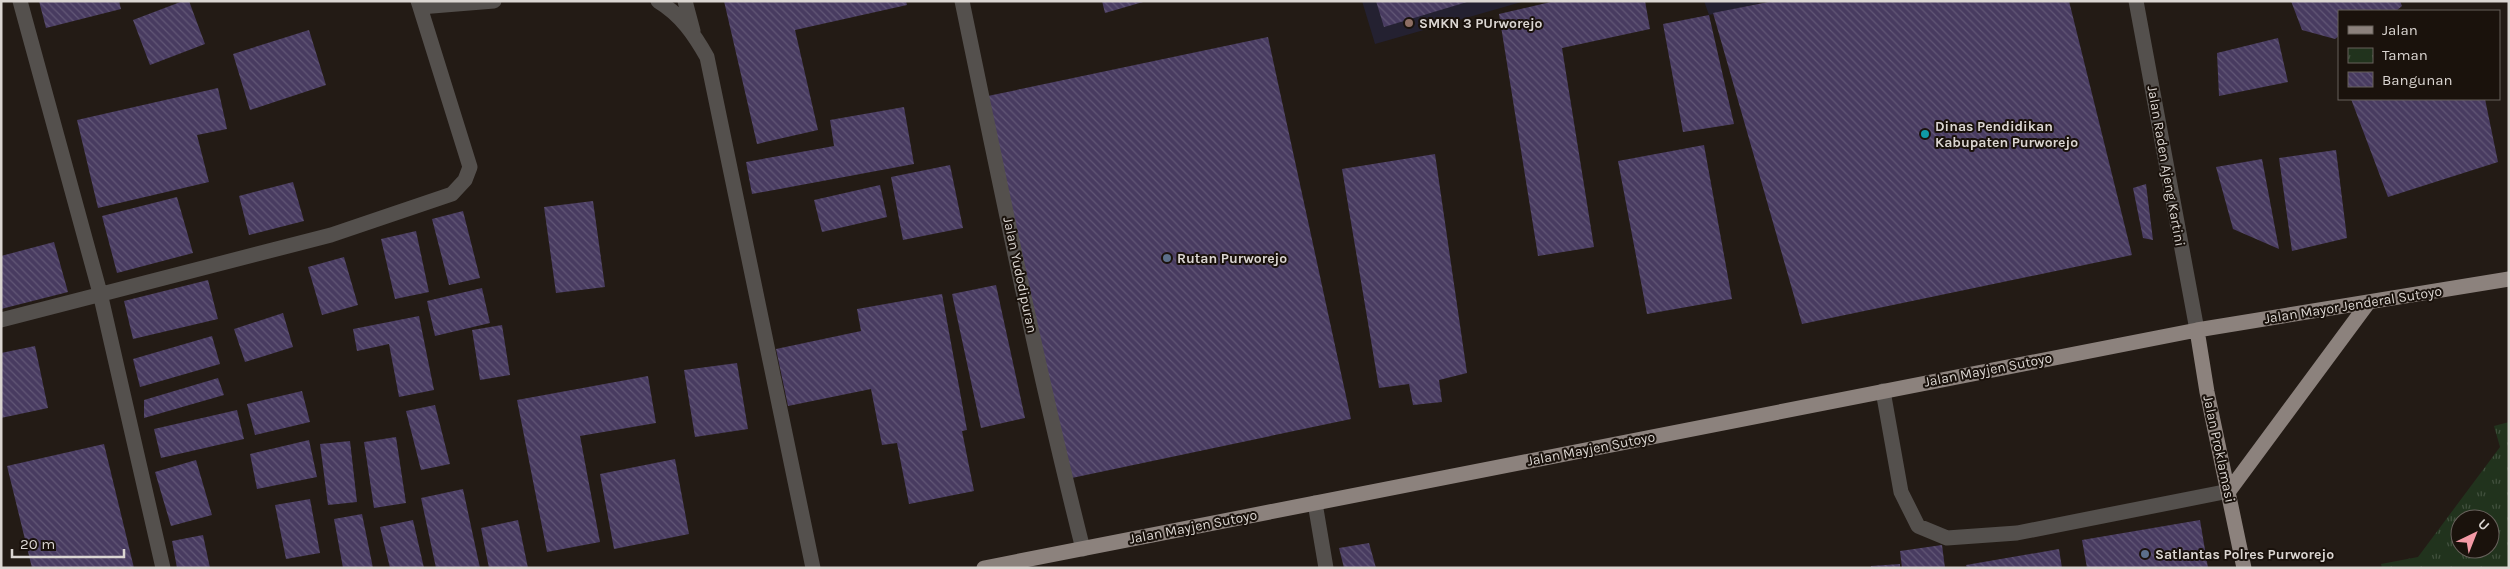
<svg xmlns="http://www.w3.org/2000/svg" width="2510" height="569" viewBox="0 0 2510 569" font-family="Karla,sans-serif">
<defs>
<pattern id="park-tufts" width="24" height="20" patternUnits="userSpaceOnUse" patternTransform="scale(1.25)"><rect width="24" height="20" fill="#21331d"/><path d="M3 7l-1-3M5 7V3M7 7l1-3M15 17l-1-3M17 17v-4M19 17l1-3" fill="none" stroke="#41503d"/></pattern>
<pattern id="building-back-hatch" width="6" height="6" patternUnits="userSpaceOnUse" patternTransform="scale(1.25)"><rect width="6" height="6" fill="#483b60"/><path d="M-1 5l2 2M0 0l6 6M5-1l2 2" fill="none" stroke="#625776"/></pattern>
</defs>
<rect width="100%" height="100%" fill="#231b15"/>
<path fill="#242131" d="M1362,1H1525L1375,44Z
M1704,1H1769L1709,15Z"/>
<path fill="url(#park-tufts)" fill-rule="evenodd" d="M2509,422V568H2382L2381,564L2418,557L2500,447L2494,426ZM2460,519H2490V549H2460Z"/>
<path fill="url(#building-back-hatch)" d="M39,1H119L121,9L46,28Z
M183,1H189L205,44L150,65L133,20Z
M724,1H906L907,5L795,30L818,130L757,144Z
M1102,1H1143V2L1105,13Z
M1376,1H1467V2L1384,27Z
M1555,1H1645L1650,29L1562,48L1594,247L1538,256L1499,14Z
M1773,1H2069L2132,255L1802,324L1713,13Z
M2291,1H2400L2402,6L2396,11H2339V36L2335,39L2302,30Z
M1709,15L1734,124L1683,132L1663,24Z
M309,30L326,85L250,110L233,54Z
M1268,37L1351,419L1067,479L983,97Z
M2278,38L2288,82L2219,96L2217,53Z
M218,88L227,129L197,135L209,182L98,208L77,120Z
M2351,99H2485L2498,162L2388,197Z
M904,107L914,164L752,194L746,162L834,146L830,120Z
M1704,145L1732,299L1647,314L1618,161Z
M2336,150L2347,238L2292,251L2279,158Z
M1435,154L1467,373L1439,380L1442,402L1413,405L1409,384L1379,388L1342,169Z
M2262,159L2279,249L2233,229L2216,167Z
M950,165L963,228L903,240L891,177Z
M293,182L304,221L249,235L239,196Z
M2146,184L2153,240L2143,238L2133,188Z
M880,185L887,217L822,232L814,200Z
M177,197L193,253L117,273L102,216Z
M593,201L605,287L556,293L544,207Z
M463,211L480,278L449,285L432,219Z
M416,231L429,292L395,299L381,239Z
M54,242L68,292L1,309V256Z
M344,257L358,305L322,315L308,267Z
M208,280L218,319L133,339L124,301Z
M996,285L1025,418L981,428L952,294Z
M482,288L490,323L435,336L427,301Z
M942,294L967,430L962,431L974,491L909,504L897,443L882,445L871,389L788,406L776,349L861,331L857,309Z
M283,313L293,347L245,362L234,329Z
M419,316L434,390L399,397L389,344L357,351L353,329Z
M502,325L510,375L480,380L472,330Z
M212,336L220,364L140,387L133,359Z
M35,346L48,408L1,418V353Z
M737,363L748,429L695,437L684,370Z
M648,376L656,423L580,436L600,542L547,552L517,400Z
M218,378L224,395L144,418V400Z
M302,391L310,422L255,435L247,404Z
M435,405L450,464L421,470L406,411Z
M237,410L244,439L161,458L154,429Z
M396,437L406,503L374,508L364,442Z
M309,440L317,477L257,489L250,454Z
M350,441L357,502L328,505L320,444Z
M104,444L134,568H32L7,466Z
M675,459L689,534L614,549L600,474Z
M196,460L212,515L171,526L155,472Z
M463,489L480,568H436L421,498Z
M310,499L320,553L286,559L275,505Z
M362,514L373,568H343L334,519Z
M413,520L424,568H390L380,527Z
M518,520L528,568H489L481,528Z
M2200,520L2208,568H2087L2082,540Z
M203,535L210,568H177L172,541Z
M1369,543L1376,568H1344L1339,548Z
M1942,545L1945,568H1902L1900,551Z
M2059,549L2062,568H1967L1966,565Z
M1900,564V568H1871V566Z"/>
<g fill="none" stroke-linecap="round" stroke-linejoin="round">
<path stroke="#54504d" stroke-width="15" d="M20,1L100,293L163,568
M418,1L420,7L494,1
M658,1C681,15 694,34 707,57L813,568
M685,1L693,31
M962,1C1000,184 1037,367 1083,549
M2136,1L2197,330
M1,320L331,235L452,194L465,180L470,167L420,7
M1883,391L1901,492L1918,526L1947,538L2017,533L2229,491
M1315,503L1326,568"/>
<path stroke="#8c827d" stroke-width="15" d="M2197,330L2207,392L2244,568
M2229,491L2368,303
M984,568L2197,330L2509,279"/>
</g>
<circle fill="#8d6e63" stroke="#1a120c" stroke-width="2" cx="1409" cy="23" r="5"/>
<circle fill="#0f9aa8" stroke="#1a120c" stroke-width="2" cx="1925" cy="134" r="5"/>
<g fill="#5c6f8a" stroke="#1a120c" stroke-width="2">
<circle cx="1167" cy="258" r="5"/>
<circle cx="2145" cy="554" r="5"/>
</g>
<g text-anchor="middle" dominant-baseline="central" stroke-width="4" stroke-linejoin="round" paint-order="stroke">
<g font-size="14" font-weight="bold" fill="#dbd6d2" stroke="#1a120c" text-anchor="start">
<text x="1419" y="23">SMKN 3 PUrworejo</text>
<text x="1935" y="126">Dinas Pendidikan<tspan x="1935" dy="16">Kabupaten Purworejo</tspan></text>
<text x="1177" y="258">Rutan Purworejo</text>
<text x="2155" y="554">Satlantas Polres Purworejo</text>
</g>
<g font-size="14" fill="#dbd6d2" stroke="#1a120c">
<text transform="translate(2166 166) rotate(80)">Jalan Raden Ajeng Kartini</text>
<text transform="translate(1020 275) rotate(78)">Jalan Yudodipuran</text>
<text transform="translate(2353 305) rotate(-9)">Jalan Mayor Jenderal Sutoyo</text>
<text transform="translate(1988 370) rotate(-11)">Jalan Mayjen Sutoyo</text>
<text transform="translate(1591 449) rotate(-11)">Jalan Mayjen Sutoyo</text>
<text transform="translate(2219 449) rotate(78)">Jalan Proklamasi</text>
<text transform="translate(1193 527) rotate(-11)">Jalan Mayjen Sutoyo</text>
</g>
</g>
<rect width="2510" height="569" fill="none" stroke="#dbd6d2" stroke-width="5"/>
<rect x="2338" y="10" width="162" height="90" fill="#1a120c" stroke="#67605b"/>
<rect x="2348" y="26" width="25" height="8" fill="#8c827d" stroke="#67605b"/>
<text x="2382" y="35" font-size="15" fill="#dbd6d2">Jalan</text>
<rect x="2348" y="48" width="25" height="15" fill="url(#park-tufts)" stroke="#67605b"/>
<text x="2382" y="60" font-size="15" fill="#dbd6d2">Taman</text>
<rect x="2348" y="72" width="25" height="15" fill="url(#building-back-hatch)" stroke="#67605b"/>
<text x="2382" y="85" font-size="15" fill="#dbd6d2">Bangunan</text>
<g transform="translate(2475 534) rotate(43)"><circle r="24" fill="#1a120c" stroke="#67605b"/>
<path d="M0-4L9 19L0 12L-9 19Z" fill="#f49aa6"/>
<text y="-8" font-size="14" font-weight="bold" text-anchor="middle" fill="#dbd6d2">U</text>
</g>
<path d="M12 549v8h112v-8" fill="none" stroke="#dbd6d2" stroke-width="2.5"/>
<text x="20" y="549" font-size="15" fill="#dbd6d2" stroke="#1a120c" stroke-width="4" paint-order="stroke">20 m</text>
</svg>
